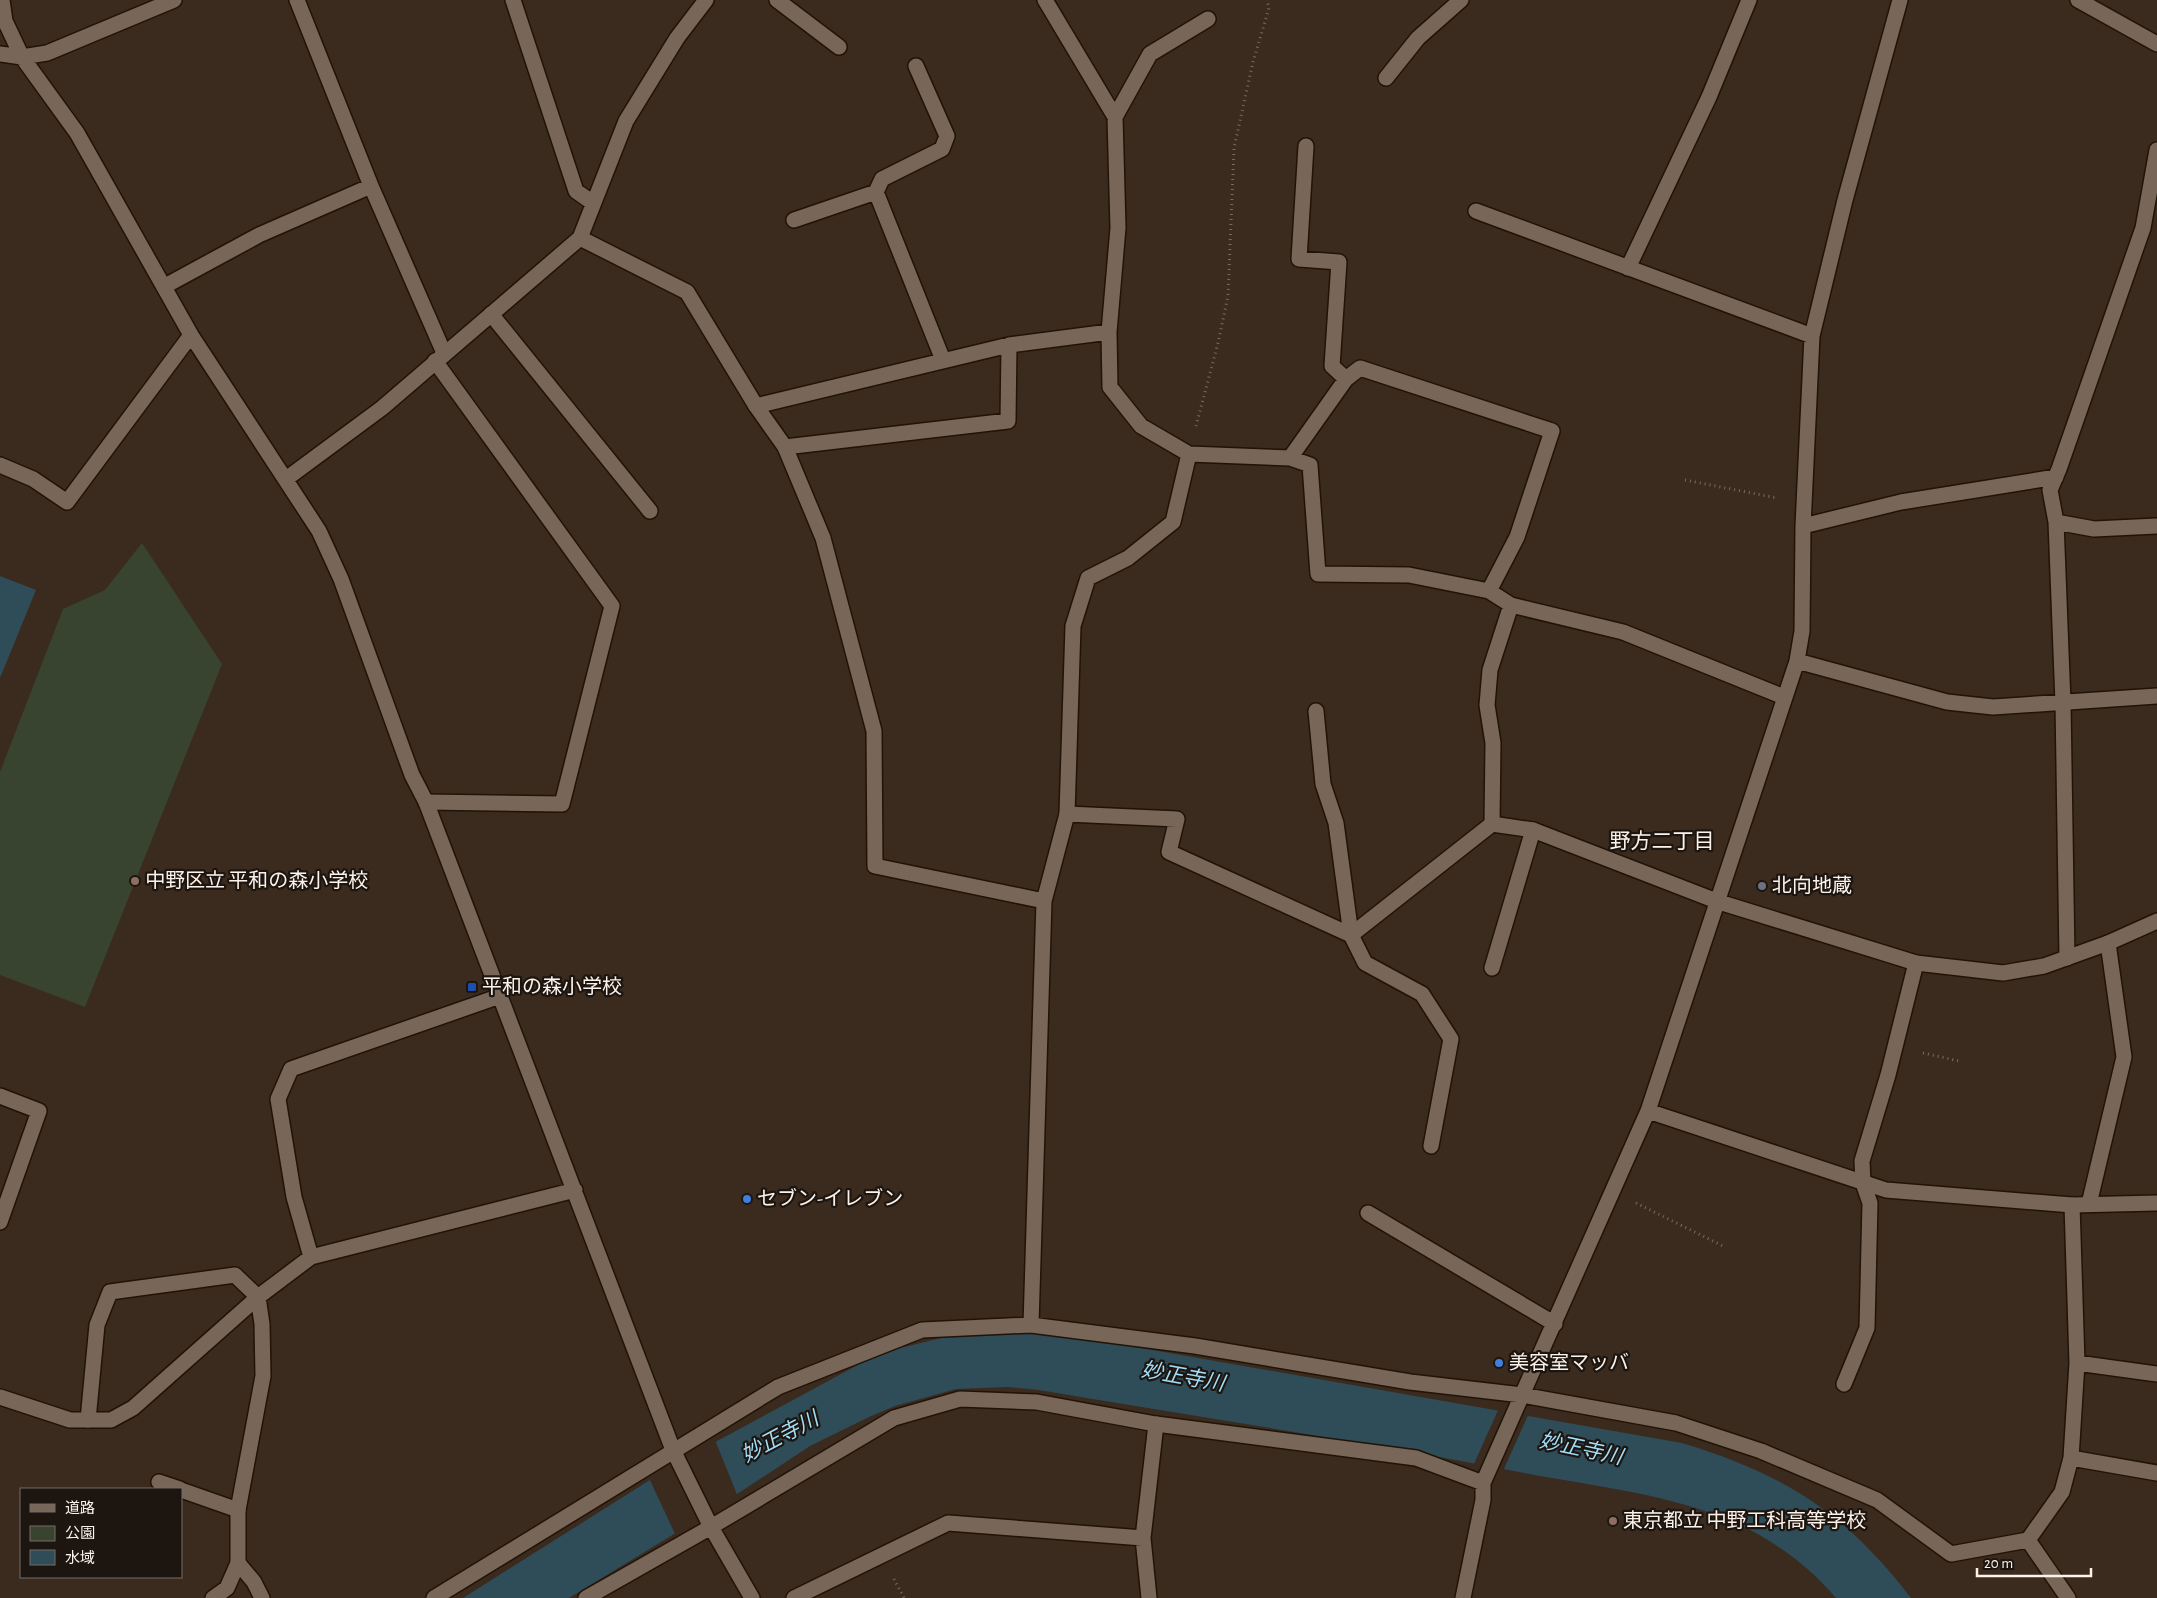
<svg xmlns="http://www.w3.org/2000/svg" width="2157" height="1598" viewBox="0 0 2157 1598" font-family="'Alegreya Sans','Noto Sans JP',sans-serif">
<rect width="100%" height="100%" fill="#3a2b1e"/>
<path fill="#384430" d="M142,543L222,664L85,1007L0,975V772L63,609L105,590Z"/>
<path fill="#2f4c59" d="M0,576L36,590L0,678Z
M1039,1330L1682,1443C1784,1474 1846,1513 1911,1598H1836C1809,1566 1773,1540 1736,1523C1668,1493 1591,1486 1519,1472C1360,1441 1199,1417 1039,1390L1008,1387L956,1389L895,1406L869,1417L810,1446L707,1514L569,1598H463L680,1461L880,1353L957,1334Z"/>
<path fill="#3a2b1e" d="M1499,1408L1529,1413L1503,1471L1473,1466Z
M715,1440L738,1497L676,1536L649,1478Z"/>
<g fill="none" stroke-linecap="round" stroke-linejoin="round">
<defs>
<path id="service" d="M297,0L371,186L444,353
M777,0L839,47
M1045,0L1115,117L1118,228L1109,332L1110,387L1141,426L1189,454L1290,458L1310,465L1318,574L1409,575L1489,591L1511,605L1623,632L1784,697
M1386,78L1418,38L1461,0
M1115,117L1150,54L1208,19
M1306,146L1299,259L1339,262L1332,366L1346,379
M876,192L882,179L942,149L947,136L916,66
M794,220L876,192L943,360
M1628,268L1709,97L1749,0
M165,286L259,235L371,186
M491,314L650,511
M756,406L1009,345L1109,332
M785,447L1008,421L1009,345
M1290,458L1346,379L1360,368L1552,431L1517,537L1489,591
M2063,703L2067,958
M1316,711L1323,784L1336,823L1351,935L1365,963L1422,994L1451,1039L1431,1146
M426,802L562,804L612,606L435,361
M1067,814L1073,626L1088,578L1128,558L1173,522L1189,454
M1492,824L1493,743L1487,705L1490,670L1511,605
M1492,968L1533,830
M2089,1204L2124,1057L2108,943
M2077,1363L2157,1374
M1844,1384L1867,1328L1870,1203L1863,1183L1862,1161L1888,1075L1916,963
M88,1420L97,1325L110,1292L235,1275L258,1297
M2071,1458L2157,1473
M159,1482L180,1489
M181,1490L238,1510
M2028,1540L2062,1492L2071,1458L2077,1363L2072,1205
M238,1563L254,1582L262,1598
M794,1598L948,1523L1143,1538
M1149,1598L1143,1538L1156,1424"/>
<path id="minor" d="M2,0L5,21L22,57L77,133L191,335L319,531L341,579L412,775L426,802L673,1450L711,1527L752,1598
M513,0L576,191L593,203
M2078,0L2157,44
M0,54L22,57L47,53L174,0
M1476,211L1812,336
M580,238L687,292L756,406L785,447L823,538L874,731L875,866L1044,901
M0,465L33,479L67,502L191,335
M286,479L382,408L580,238L626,121L677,38L706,0
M2056,522L2094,529L2157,526
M1803,526L1901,502L2056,477
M1797,661L1947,702L1993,707L2157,696
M2063,703L2056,522L2050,490L2059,469L2143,228L2157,150
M0,1096L39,1111L0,1222
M1648,1111L1886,1190L2072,1205L2157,1203
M1368,1213L1555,1324
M311,1257L294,1197L278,1099L291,1069L500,996
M1031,1325L1044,901L1067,814L1177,819L1169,852L1351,935L1492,824L1533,830L1719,902L1916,963L2003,973L2044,966L2108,943L2157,921
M0,1397L70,1420H111L133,1408L258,1297L311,1257L575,1190
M213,1598L227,1588L238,1563V1510L263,1376L262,1324L258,1297
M434,1598L778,1387L922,1330L1031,1325L1195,1346L1410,1382L1522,1395L1676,1423L1761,1451L1877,1500L1951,1554L2028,1540L2068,1598
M586,1598L711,1527L894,1418L960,1399L1037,1402L1156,1424L1416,1458L1483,1483
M1463,1598L1483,1500V1483L1648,1111L1797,661L1802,631L1803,526L1812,336L1845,200L1900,0"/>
</defs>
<use href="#service" stroke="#211307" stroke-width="18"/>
<use href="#minor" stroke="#211307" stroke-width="18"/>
<path stroke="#796b5f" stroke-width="3" stroke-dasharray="1 4" stroke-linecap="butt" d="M1196,426L1218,343L1228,296L1234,148L1253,62L1269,8L1267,0
M1685,480L1777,498
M1923,1053L1959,1061
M1636,1203L1723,1246
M894,1579L904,1598"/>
<use href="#service" stroke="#786658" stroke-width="15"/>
<use href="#minor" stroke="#786658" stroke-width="15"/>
</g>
<g fill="#8d6e63" stroke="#1c1510" stroke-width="2">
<circle cx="135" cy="881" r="5"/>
<circle cx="1613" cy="1521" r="5"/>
</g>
<circle fill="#6b7280" stroke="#1c1510" stroke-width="2" cx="1762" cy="886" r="5"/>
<rect fill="#1a4fb4" stroke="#1c1510" stroke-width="2" x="467" y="982" width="10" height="10" rx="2.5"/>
<g fill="#3f7fe0" stroke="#1c1510" stroke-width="2">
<circle cx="747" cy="1199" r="5"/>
<circle cx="1499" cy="1363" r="5"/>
</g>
<g text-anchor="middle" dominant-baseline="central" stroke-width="4.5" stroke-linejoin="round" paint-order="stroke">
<g font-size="20" fill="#fdf2ea" stroke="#1c1510" text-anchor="start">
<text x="145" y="881">中野区立 平和の森小学校</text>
<text x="1772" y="886">北向地蔵</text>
<text x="482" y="987">平和の森小学校</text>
<text x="757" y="1199">セブン-イレブン</text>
<text x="1509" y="1363">美容室マッバ</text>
<text x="1623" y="1521">東京都立 中野工科高等学校</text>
</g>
<g font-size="21" fill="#fdf2ea" stroke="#1c1510">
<text x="1662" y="841">野方二丁目</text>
</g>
<g font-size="21" font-style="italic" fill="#a1ddf8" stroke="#1c1510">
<text transform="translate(1183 1377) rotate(10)">妙正寺川</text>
<text transform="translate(780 1437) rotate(-28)">妙正寺川</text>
<text transform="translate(1581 1449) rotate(12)">妙正寺川</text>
</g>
</g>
<rect x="20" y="1488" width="162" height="90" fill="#1c1510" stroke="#766d67"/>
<rect x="30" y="1504" width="25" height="8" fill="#786658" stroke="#766d67"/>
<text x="65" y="1513" font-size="15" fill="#fdf2ea">道路</text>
<rect x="30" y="1526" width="25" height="15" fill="#384430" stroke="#766d67"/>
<text x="65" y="1538" font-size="15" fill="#fdf2ea">公園</text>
<rect x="30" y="1550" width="25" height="15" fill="#2f4c59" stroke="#766d67"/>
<text x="65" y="1563" font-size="15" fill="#fdf2ea">水域</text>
<path d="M1977 1568v8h114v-8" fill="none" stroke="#fdf2ea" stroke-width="2.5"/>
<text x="1984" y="1568" font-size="15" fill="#fdf2ea" stroke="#1c1510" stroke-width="4" paint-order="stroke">20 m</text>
</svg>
